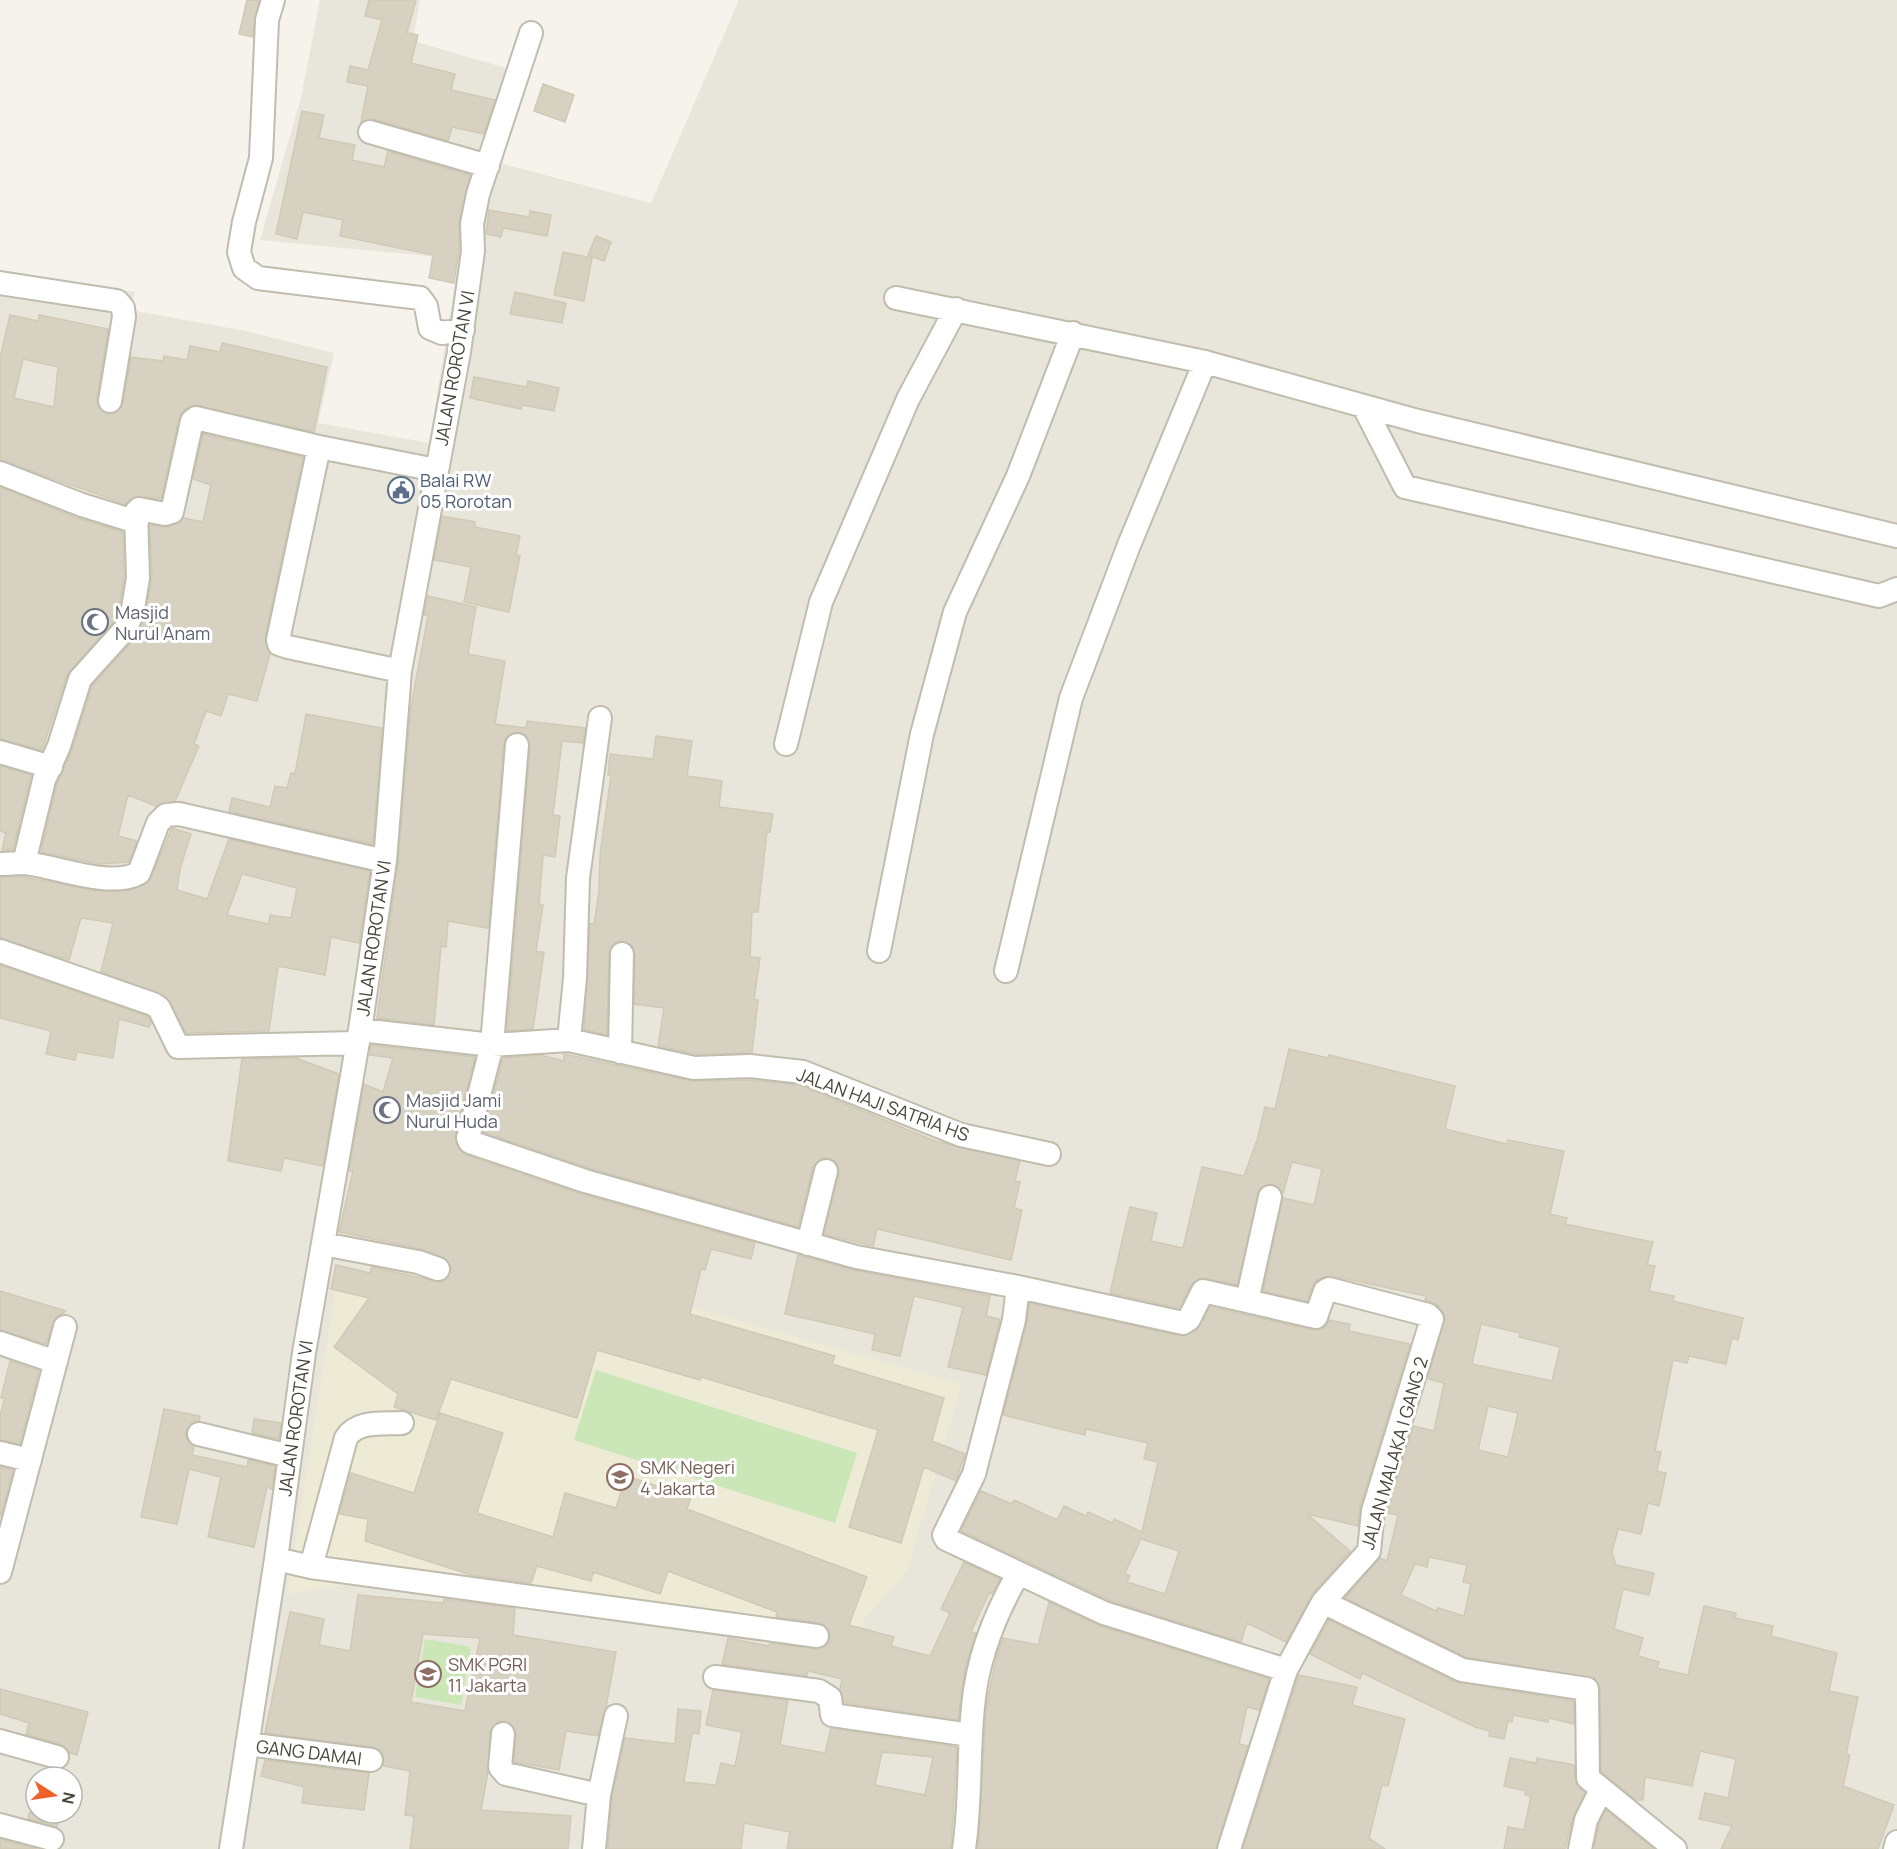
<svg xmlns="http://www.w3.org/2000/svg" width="1897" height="1849" viewBox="0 0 1897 1849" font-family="Manrope,sans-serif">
<rect width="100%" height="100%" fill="#f5f3eb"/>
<path fill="#e8e6da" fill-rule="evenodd" d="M320,0H420L413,41L506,68L503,164L651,203L739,0H1897V1849H0V270L135,292L130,310L246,331L334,353L318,423L429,443L459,259L260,240L301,98ZM36,1777H72V1813H36Z"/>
<path fill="#edead6" d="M545,1266L962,1384L907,1571L845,1642L521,1599L354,1584L287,1594L335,1291L418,1309Z"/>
<path fill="#cbe6b7" d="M596,1370L857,1453L835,1523L574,1440Z
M425,1639L471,1647L461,1705L415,1697Z"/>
<path fill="#d6d1c1" stroke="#d0c9b5" stroke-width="1.5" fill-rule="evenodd" d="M247,0L259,1L253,37L239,34Z
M369,0H416L407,33L418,35L411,63L455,74L451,90L495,100L484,134L452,127L448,141L374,119L361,122L368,86L347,82L350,66L368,70L382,20L365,16Z
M543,84L574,95L565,122L534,111Z
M302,111L324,115L319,138L355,145L352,160L384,167L388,151L470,175L459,221V250L454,283L429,278L433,255L340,236L343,220L303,212L297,239L276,234Z
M489,210L529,217L530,211L551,215L547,236L503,228L501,237L486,234Z
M596,236L611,242L604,261L588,255Z
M563,252L592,258L584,301L554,295Z
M515,292L566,303L562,323L510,314Z
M10,315L38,321L39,315L108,329L97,399L98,406L107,414L115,413L123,404L131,357L163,361L164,356L187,360L190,346L220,352L222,343L327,367L314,432L193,405L184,410L179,418L161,499L136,496L125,504L0,460V358ZM23,359L58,367L54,407L14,398Z
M474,377L527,387L528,381L559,388L554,411L522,405L521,409L470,398Z
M203,434L303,457L265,637L270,654L257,701L228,694L221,716L206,711L194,744L199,746L175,801L156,806L128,795L118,836L137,841L129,862L100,864L41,852L57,784L72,750L92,686L136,637L144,619L152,578L150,525L169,527L184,518L203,522L211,485L193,479Z
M393,479L413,483L410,501L389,496Z
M0,487L77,518L123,532L124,577L119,610L114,621L67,675L42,750L0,739Z
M442,516L475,522V527L520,536L516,555L520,556L509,612L464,602L471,567L434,560Z
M428,596L476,607L468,654L505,661L495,724L526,728L527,721L585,728L583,743L562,741L553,815L560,816L555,857L543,855L539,905H543L536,952H544L533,1029L507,1031L530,746L525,734L518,732L506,737L504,744L488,928L448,921L446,947L441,946L434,1025L377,1018L398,863L411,706L428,616L424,615Z
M306,714L382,728L373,844L229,812L232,798L270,807L275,786L287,788L291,773L295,774Z
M656,736L692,741L687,776L722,781L719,807L773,814L770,832L767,831L758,912H752L750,957L760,958L754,999L758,1000L752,1053L695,1054L658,1046L664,1008L634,1004L635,954L633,947L623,941L615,943L609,953L607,1035L584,1029L590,924H594L599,891L600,855L611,775H608L610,754L653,759Z
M0,766L31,775L13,850H2L6,833L0,831Z
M172,828L191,834L180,869L177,890L207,899L229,839L370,871L359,943L331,937L325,975L278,966L269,1031L186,1033L166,997L101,972L113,923L81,918L69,960L0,938V877H23L97,891L131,890L149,882ZM242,874L297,888L291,918L270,915L269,924L227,915Z
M0,965L147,1016L151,1022L149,1027L119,1019L113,1058L77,1052L75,1060L46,1054L51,1031L0,1018Z
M371,1045L475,1057L455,1135L458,1148L466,1155L581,1194L755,1243L751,1259L711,1249L705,1270L701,1269L690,1314L835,1356L832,1364L944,1398L932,1441L965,1454L956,1481L924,1467L901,1543L849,1527L878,1430L701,1377L700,1380L597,1350L577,1418L451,1379L436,1420L394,1407L398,1394L334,1347L369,1298L331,1289L336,1265L370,1273L372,1267L440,1282L447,1279L451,1267L443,1257L422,1249L339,1232L353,1171H349L364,1084L383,1092L393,1058L370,1055Z
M1289,1049L1328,1058L1329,1055L1455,1086L1445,1129L1507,1144L1508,1140L1564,1151L1550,1214L1567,1218L1565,1224L1653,1242L1647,1265L1655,1266L1649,1291L1674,1296L1673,1301L1743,1318L1738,1340L1732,1338L1726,1364L1689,1356L1687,1363L1673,1360L1655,1451L1661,1452L1657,1471L1666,1473L1659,1506L1648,1503L1641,1534L1618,1529L1612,1552L1616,1565L1654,1573L1649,1595L1623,1589L1614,1629L1643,1638L1638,1656L1659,1662L1657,1668L1688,1675L1704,1606L1736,1613L1735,1618L1773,1626L1771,1636L1837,1653L1829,1691L1858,1697L1846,1754L1850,1755L1843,1786L1894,1805L1878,1849H1721L1732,1826L1699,1819L1705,1793L1728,1798L1736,1759L1700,1751L1692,1786L1645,1777L1643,1800H1636L1601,1772L1600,1689L1594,1678L1466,1657L1345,1598L1380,1558L1387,1561L1398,1515L1387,1513L1413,1426L1434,1431L1444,1383L1428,1379L1445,1316L1438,1305L1425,1300L1426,1296L1332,1276L1318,1279L1312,1287L1307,1301L1263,1291L1283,1198L1314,1205L1322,1169L1292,1162L1283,1193L1272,1184L1260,1188L1237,1285L1200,1278L1191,1285L1179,1308L1110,1293L1130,1207L1157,1213L1151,1241L1183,1248L1202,1167L1244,1176L1257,1140L1265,1107L1275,1109ZM1481,1324L1520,1333L1519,1337L1560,1347L1552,1381L1472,1364ZM1488,1406L1518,1413L1508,1457L1478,1450ZM1429,1557L1467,1565L1463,1582L1471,1584L1464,1616L1438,1608L1436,1611L1401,1595L1415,1564L1427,1567Z
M564,1054L691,1081L749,1080L800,1085L935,1141L1020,1161L1015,1181L1020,1182L1014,1208L1022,1210L1011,1260L877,1229L873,1246L824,1234L839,1174L836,1162L830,1158H822L813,1167L798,1227L589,1168L483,1132L503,1058L540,1055L564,1061Z
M296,1058L339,1074L323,1166L284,1158L281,1171L228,1161L242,1059Z
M798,1255L853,1270L990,1296L986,1316L1000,1319L986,1375L948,1367L963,1307L914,1296L900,1356L872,1350L875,1334L785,1314Z
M0,1291L66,1311L55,1318L46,1344L0,1330Z
M1030,1303L1181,1336L1197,1330L1210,1307L1313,1330L1325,1327L1329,1320L1350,1324L1349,1331L1410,1344L1360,1507L1358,1526L1307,1514L1350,1551L1313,1593L1286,1642L1247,1623L1241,1642L1109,1600L961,1531L981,1491L1012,1504L1014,1500L1057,1520L1064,1506L1086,1516L1088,1512L1112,1523L1114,1519L1142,1532L1158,1462L1144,1459L1148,1443L1086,1429L1085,1435L1003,1415L1027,1323ZM1141,1539L1179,1551L1165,1594L1127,1582L1130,1576L1125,1573Z
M10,1361L39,1371L20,1444L0,1440V1416L5,1398H1Z
M164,1409L200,1416L199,1421L190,1424L186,1431V1438L194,1446L192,1455L247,1467L248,1460L275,1466L272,1489L267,1487L254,1547L208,1537L221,1477L189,1469L177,1524L141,1517Z
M440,1413L503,1433L477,1513L553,1537L565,1493L616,1508L626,1476L691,1497L687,1509L867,1577L849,1625L894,1637L891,1646L930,1656L950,1613L941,1609L964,1562L1000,1579L992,1594L989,1593L971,1632L976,1633L965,1669L958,1720L844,1703L840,1689L842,1679L808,1671L807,1676L722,1664L728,1638L769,1646L770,1643L816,1649L828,1644L830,1631L819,1623L776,1617L777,1612L668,1571L660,1594L593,1572L591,1581L537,1566L531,1583L471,1575L365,1541L368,1519L339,1514L351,1473L414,1493Z
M254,1419L281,1423L279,1439L252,1433Z
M0,1467L13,1470L1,1516H0Z
M358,1595L444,1603V1599L515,1608L513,1635L616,1652L606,1707L598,1736L566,1731L559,1770L514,1762L516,1735L510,1723L498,1722L490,1732L488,1772L481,1810L571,1816L568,1849H410L414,1816L405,1815L410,1771L383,1766V1754L373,1747L265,1733L290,1612L324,1619L319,1645L350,1651ZM423,1634L480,1638L465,1711L411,1702Z
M1049,1602L1100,1626L1269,1679L1259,1710L1247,1707L1239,1744L1248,1746L1216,1849H978L986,1708L996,1659L1003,1638L1038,1645Z
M1329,1620L1456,1682L1574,1701V1724L1549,1718L1548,1722L1513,1715L1512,1722L1508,1721L1504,1739L1489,1736L1490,1731L1475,1727L1362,1673L1360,1679L1310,1654Z
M1299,1675L1357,1687L1352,1705L1405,1719L1388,1786L1382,1785L1369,1838L1385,1849H1243Z
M0,1689L88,1712L77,1755L70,1753L61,1744L26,1734L29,1723L0,1714Z
M713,1690L788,1700L780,1745L825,1753L831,1728L957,1747L951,1849H787L790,1832L744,1823L741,1849H608L612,1797L625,1738L675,1744L678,1709L701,1711L699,1734L692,1733L684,1782L716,1785L721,1763L735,1766L742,1732L706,1725ZM882,1752L933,1757L925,1795L875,1785Z
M1510,1758L1536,1763L1537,1758L1574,1765L1576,1783L1585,1793L1573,1817L1565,1849H1504L1508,1827L1524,1830L1531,1796L1525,1795L1526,1791L1504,1786Z
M265,1760L369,1773L364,1810L302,1803L304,1787L261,1776Z
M1606,1810L1654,1849H1594L1599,1824Z
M29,1813H60L57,1827L28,1819Z
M0,1839L37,1849H0Z"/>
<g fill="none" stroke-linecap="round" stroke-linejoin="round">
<defs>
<path id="minor" d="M273,0L267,20L261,158L244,222L239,252L244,268L258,278L420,298L426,306L430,328L442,333L463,330
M370,132L488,166
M0,283L117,301L123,308L124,317L110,401
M896,298L1205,362L1418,421L1897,536
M1364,407L1405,487L1879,596L1897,589
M319,447L278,640L279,644L288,647L400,671
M0,473L82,505L137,522
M786,744L821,602L908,399L956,309
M517,745L492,1045L468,1138L470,1142L585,1181L856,1257L1018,1287L1183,1323L1189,1319L1203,1291L1247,1301L1270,1197
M0,752L51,767
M24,863L44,780L59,746L80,679L126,628L132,614L138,578L136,512L139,509L165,514L172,512L192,421L196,418L319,447L436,470
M0,864C8,864 16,863 24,863C56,866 110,889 139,873L158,823L166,815L179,814L385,861
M0,951L153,1004L159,1008L178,1047L358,1043
M879,951L922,734L955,612L1018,476L1073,333
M1006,971L1071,698L1129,545L1205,362
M360,1030L492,1045L569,1040L694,1068L750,1066L803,1072L961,1135L1049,1154
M569,1040L575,978L578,878L600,718
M620,1052L622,954
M323,1244L418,1262L438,1269
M808,1244L826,1171
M1018,1287L1014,1320L974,1474L944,1535L946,1539L1104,1613L1286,1670
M0,1343L56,1362
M199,1434L290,1456
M0,1453L30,1460
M276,1559L311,1567L817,1636
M311,1567L346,1438C357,1420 383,1424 402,1423
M0,1572L65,1327
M1323,1602L1462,1670L1587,1689L1588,1778L1675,1849
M715,1677L819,1691L830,1698L832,1715L970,1735
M503,1734L500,1767L506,1774L599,1795
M0,1741L57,1757
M247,1744L371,1760
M0,1825L52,1839
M231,1849L276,1559L304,1353L360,1030L385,861L400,671L459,352L473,251L472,224L478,194L531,33
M594,1849L599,1795L616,1716
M964,1849C971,1802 968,1755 973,1707C977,1660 995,1614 1018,1574
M1229,1849L1286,1670L1323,1602L1369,1551L1373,1511L1432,1319L1428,1315L1329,1289L1325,1291L1316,1317L1247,1301
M1580,1849L1586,1820L1601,1790
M1895,1849L1897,1842"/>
</defs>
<use href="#minor" stroke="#c0bcae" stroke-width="26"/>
<use href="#minor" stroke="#fff" stroke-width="22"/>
</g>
<defs>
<symbol id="civic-ring" viewBox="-11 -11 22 22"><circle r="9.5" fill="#fff" stroke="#5c6f8a" stroke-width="1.5"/><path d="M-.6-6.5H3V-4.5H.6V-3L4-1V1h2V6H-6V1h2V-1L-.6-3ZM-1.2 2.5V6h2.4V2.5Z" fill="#5c6f8a"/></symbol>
<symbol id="mosque-ring" viewBox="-11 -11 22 22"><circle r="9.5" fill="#fff" stroke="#6b7280" stroke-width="1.5"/><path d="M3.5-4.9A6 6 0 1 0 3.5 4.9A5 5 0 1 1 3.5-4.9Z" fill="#6b7280"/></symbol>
<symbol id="school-ring" viewBox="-11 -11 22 22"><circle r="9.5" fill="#fff" stroke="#8d6e63" stroke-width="1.5"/><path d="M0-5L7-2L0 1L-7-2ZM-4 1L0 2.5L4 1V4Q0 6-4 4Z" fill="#8d6e63"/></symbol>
</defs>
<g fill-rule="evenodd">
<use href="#civic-ring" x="386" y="475" width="30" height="30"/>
<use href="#mosque-ring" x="80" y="607" width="30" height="30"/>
<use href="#mosque-ring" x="372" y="1095" width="30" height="30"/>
<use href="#school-ring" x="605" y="1462" width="30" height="30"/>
<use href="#school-ring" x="413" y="1659" width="30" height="30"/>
</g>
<g text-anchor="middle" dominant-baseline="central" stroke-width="6" stroke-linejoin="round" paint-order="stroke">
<g font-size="18" fill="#494539" stroke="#fff">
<text transform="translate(454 368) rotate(-80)">JALAN ROROTAN VI</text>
<text transform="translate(373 938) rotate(-82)">JALAN ROROTAN VI</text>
<text transform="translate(883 1104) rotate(20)">JALAN HAJI SATRIA HS</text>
<text transform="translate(295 1418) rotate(-82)">JALAN ROROTAN VI</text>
<text transform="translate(1394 1453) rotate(-74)">JALAN MALAKA I GANG 2</text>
<text transform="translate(309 1752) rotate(7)">GANG DAMAI</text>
</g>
<g font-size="18" fill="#4e5e75" stroke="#fff" text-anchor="start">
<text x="420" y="480">Balai RW<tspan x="420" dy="21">05 Rorotan</tspan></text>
</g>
<g font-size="18" fill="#5b616d" stroke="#fff" text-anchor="start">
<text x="115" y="612">Masjid<tspan x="115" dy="21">Nurul Anam</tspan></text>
<text x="406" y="1100">Masjid Jami<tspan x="406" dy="21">Nurul Huda</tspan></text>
</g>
<g font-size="18" fill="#785e54" stroke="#fff" text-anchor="start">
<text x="640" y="1467">SMK Negeri<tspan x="640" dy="21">4 Jakarta</tspan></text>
<text x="448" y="1664">SMK PGRI<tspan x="448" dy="21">11 Jakarta</tspan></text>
</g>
</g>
<g transform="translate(54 1795) rotate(102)"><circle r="28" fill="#ffffff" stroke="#b6b5b0" stroke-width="1.5"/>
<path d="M0-4.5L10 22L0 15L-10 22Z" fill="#ef6128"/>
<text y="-9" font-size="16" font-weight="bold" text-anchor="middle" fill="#494539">N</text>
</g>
</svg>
